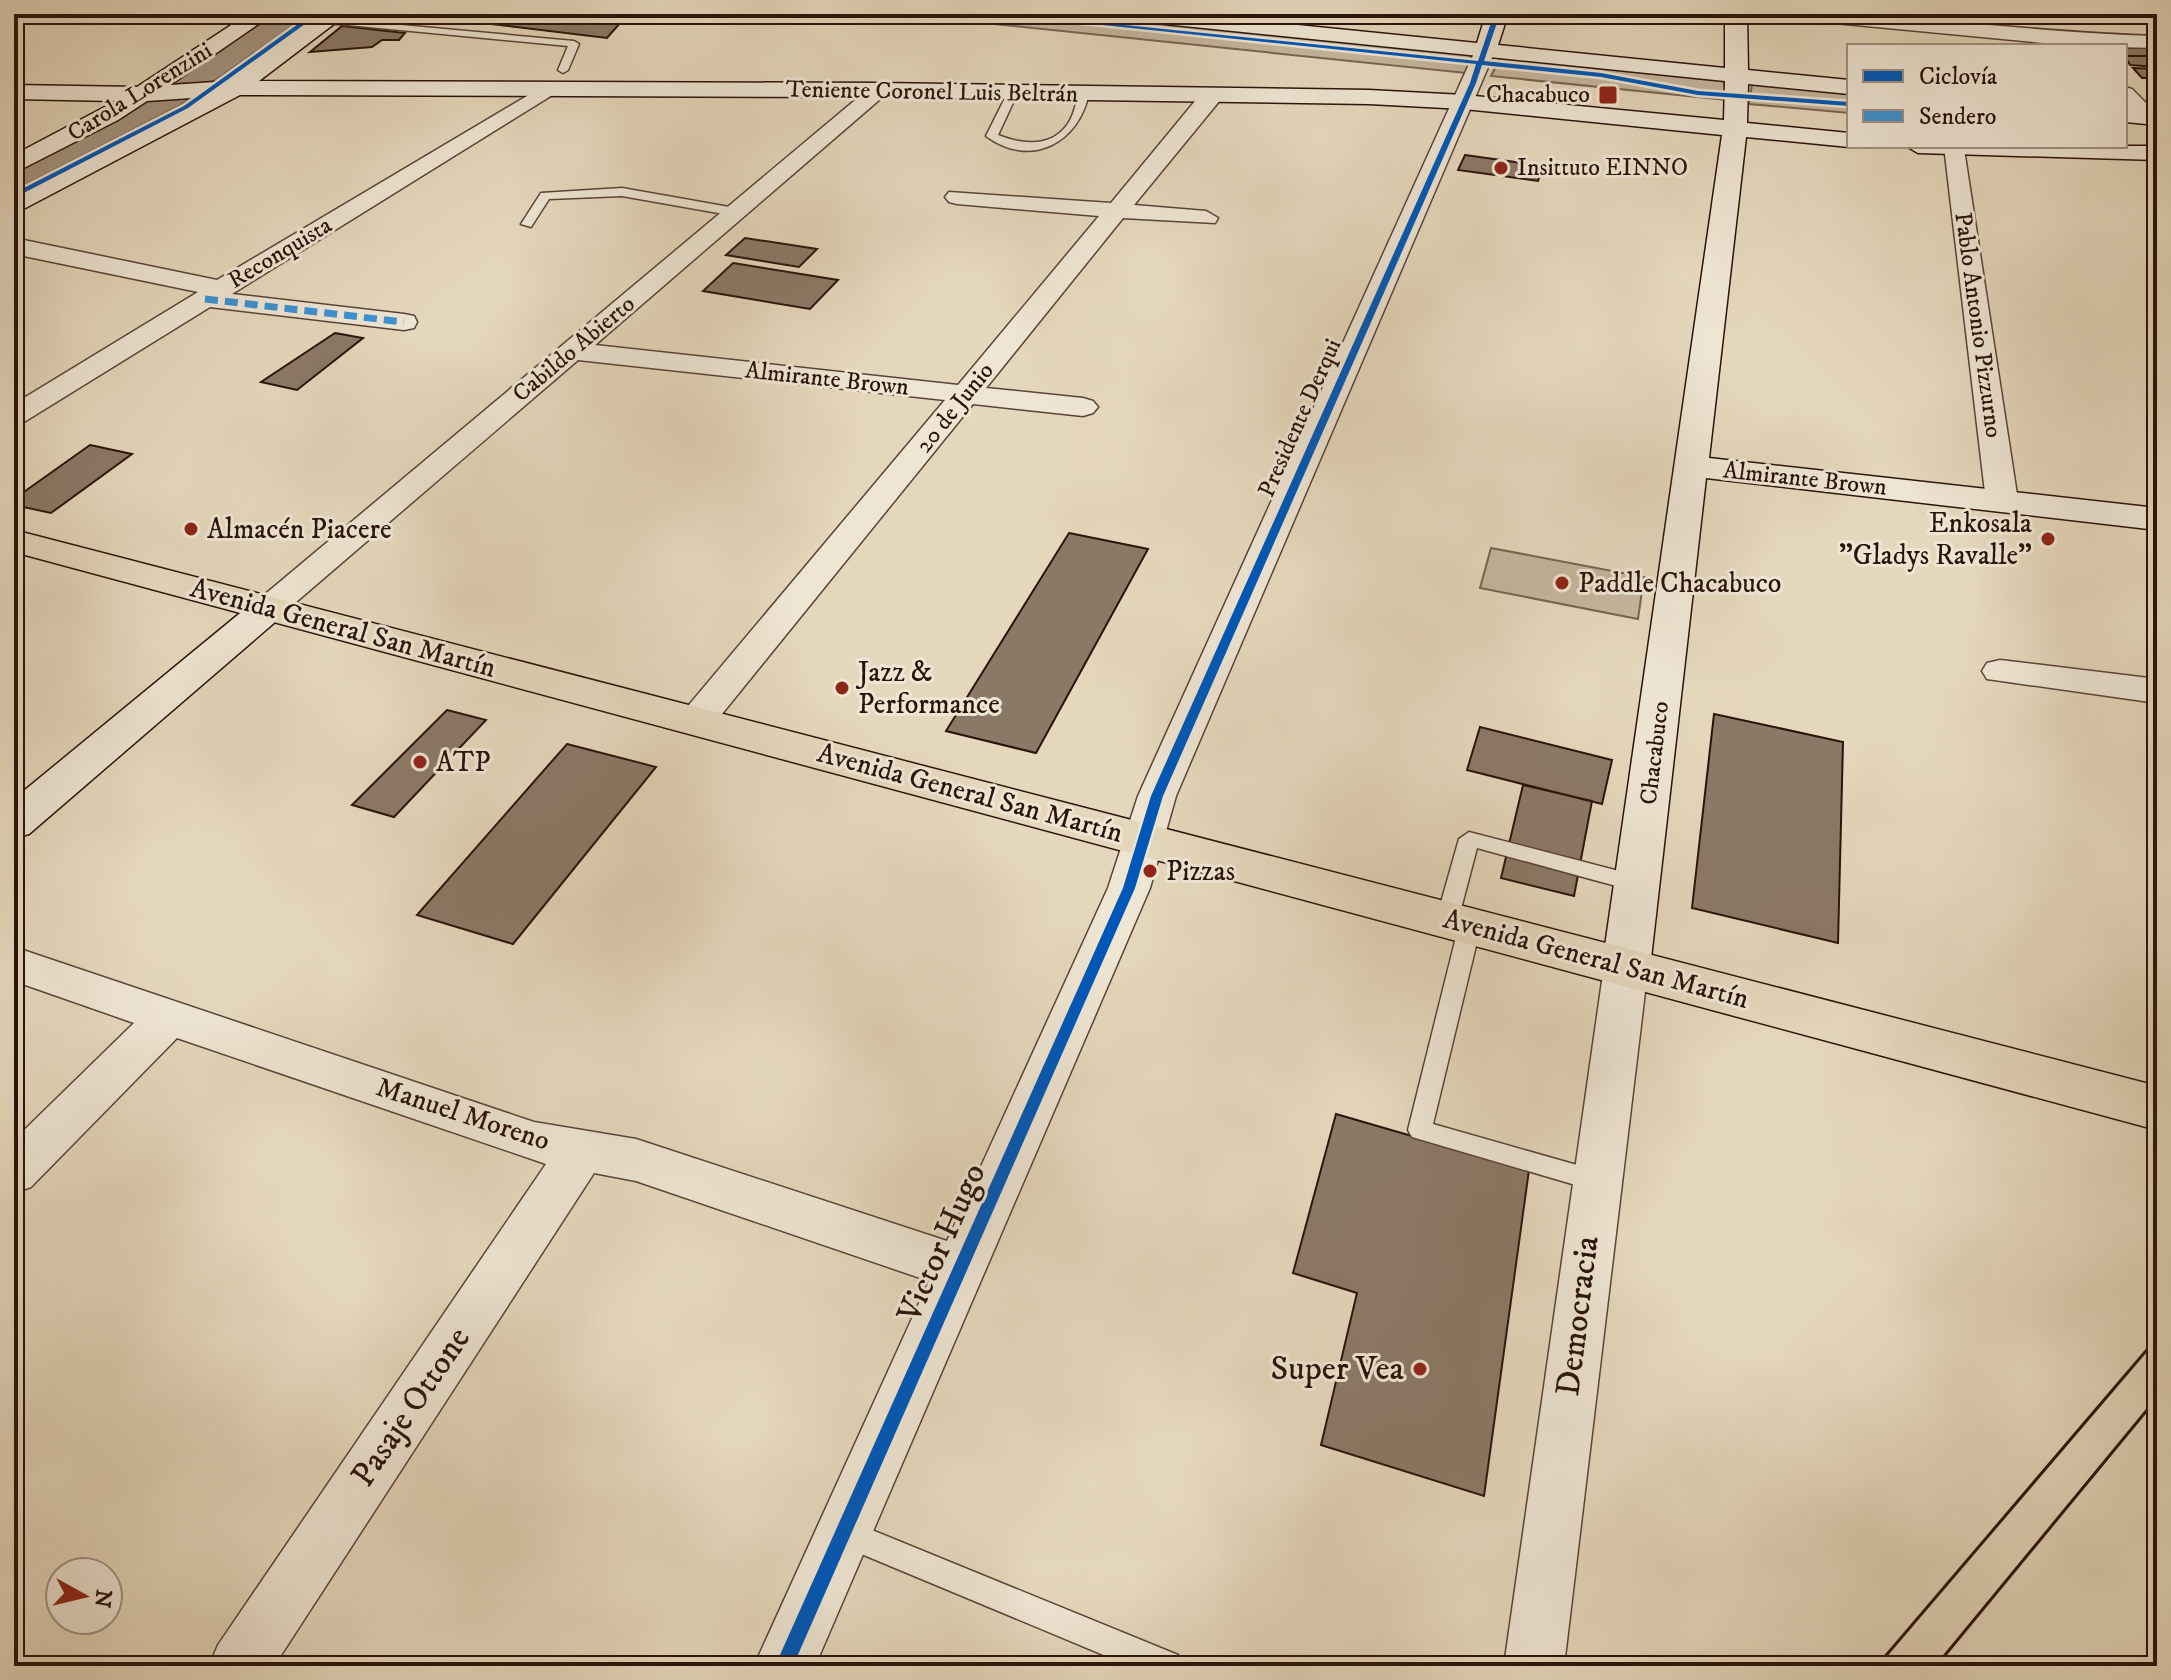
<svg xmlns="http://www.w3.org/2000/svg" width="2171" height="1680" viewBox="0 0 2171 1680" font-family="'IM FELL DW Pica',serif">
<rect width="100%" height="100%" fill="#e5d7bc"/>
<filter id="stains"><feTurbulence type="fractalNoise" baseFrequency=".0025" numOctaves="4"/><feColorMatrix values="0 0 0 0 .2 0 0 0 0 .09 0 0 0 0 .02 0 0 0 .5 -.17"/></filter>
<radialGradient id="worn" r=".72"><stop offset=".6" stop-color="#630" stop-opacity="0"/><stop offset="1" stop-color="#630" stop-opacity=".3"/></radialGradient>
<path fill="#c5b69e" stroke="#786454" stroke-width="2" d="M898,14H1091L1461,52L1473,57L1466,73Z
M1501,57L1724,80L1726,100L1491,76Z
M1752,84L1849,92V113L1749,104Z
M1491,548L1644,577L1638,619L1480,588Z"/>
<path fill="#a59480" stroke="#746051" stroke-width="2" d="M273,14H309L179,106L14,191V171Z"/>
<path fill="#8b7967" stroke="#2a130b" stroke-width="2" d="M353,14H628L607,38L417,15L398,23L347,18Z
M342,26L405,33L399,40H382L372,47L310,52Z
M2125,48H2151L2157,56H2125Z
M2125,56H2157V67L2130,65Z
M2133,68L2157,69V78H2142Z
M1465,155L1543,166L1538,181L1458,170Z
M745,238L817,249L799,267L726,255Z
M733,263L838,280L810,309L703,291Z
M335,333L363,338L297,390L261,382Z
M90,445L132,454L51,513L14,505V499Z
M1069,533L1148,549L1036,753L946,731Z
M447,710L486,720L394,817L352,805Z
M1714,714L1843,742L1838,943L1692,908Z
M1480,727L1612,760L1602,804L1467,770Z
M567,744L656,767L513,944L417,915Z
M1523,785L1592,801L1574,896L1501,878Z
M1336,1114L1529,1170L1484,1496L1321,1445L1357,1293L1293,1273Z"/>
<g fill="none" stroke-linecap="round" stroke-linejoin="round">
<defs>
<path id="lane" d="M324,18L574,41L579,44L568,70L563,73L558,70L568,46L327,23Z
M1013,89L1018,92L998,135C1023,145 1053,148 1069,122C1075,112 1076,101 1080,91L1089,93C1079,143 1031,169 986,136L1008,92Z
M622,188L735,208L741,212L735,216L622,196L549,199L531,227L521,224L541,193Z
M1469,832L1638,876L1645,879L1648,884L1645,889L1638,892L1477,848L1458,920L1454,926H1440L1436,920L1459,839Z
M1470,917L1477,919L1481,925L1433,1124L1605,1173L1608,1180L1605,1187L1596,1191L1412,1137L1408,1130L1459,925L1463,919Z
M845,1519L1178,1655L1182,1666H1130L835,1543L831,1533L835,1523Z"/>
<path id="street" d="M1793,14C1915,14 2035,33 2157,36V48L2075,46L1803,20Z
M1485,45L1495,51L1176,796L1150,888L815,1666H754L929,1281L636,1181L594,1173L274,1666H209L218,1645L546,1164L177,1038L31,1187L14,1193V1140L134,1023L14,981V947L534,1122L636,1139L947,1241L1108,888L1138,796L1475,51Z
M547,84L554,86L558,90L554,94L232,294L404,314L414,316L417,322L414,328L404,330L210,307L24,422L14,425V404L198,292L14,254V238L217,280Z
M879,84L886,86L890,90L886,94L595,345L958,385L1099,216L957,204L949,202L945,197L949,192L1111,203L1205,89H1221L1224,94L1221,99L1134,205L1206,211L1218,218L1215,223L1123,218L986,388L1083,398L1093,401L1098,407L1093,413L1083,416L973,404L709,730L696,733L683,730L677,721L683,712L945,400L578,360L281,615L269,618L257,615L252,608L257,601L872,86Z
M2125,87L2132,89L2155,112V122H2139L2125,106Z
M1944,146L1964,149L2018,501L2013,508H1991L1986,501Z
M2000,660L2157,679V703L1987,679L1982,671L1987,663Z
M1626,950L1641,955L1648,967L1564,1666H1504L1604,967L1611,955Z"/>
<path id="secondary" d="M248,14H273L170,85L229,81L322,14H347L259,81L879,83L1369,90L1464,95L1724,120L1725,81L1125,20L1114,14H1188L1477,43L1486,14H1508L1498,45L1725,68V14H1747L1748,70L1849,80V94L1748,84L1747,123L1849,133V146H1855L1849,147L1746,137L1709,458L2157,508V530L1706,478L1650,967L1643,980L1626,985L1609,980L1602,967L1722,135L1464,109L1369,104L879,97L240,95L14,214V196L206,97L147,101L118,120L14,173V155L116,101L14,99V85L137,87Z
M2125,108L2157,111V125L2125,122Z
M1906,146H2157V160L1918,153Z
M269,596L282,600L288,608L282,616L29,834L14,838V799L256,600Z"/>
<path id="primary" d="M14,530L2157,1086V1130L14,552Z"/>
</defs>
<use href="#lane" stroke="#594437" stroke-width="3"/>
<use href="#street" stroke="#594437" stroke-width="3"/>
<use href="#secondary" stroke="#2a130b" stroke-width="3"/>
<use href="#primary" stroke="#2a130b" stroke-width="3"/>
<use href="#lane" fill="#eee5d3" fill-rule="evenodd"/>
<use href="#street" fill="#eee5d3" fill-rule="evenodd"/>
<use href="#secondary" fill="#eee5d3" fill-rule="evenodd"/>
<use href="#primary" fill="#e5d7bc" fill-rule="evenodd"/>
<path stroke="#2a130b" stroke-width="3" d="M1877,1666L2157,1338
M1936,1666L2157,1398"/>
<path stroke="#3c92d2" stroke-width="7" stroke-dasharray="13 7" stroke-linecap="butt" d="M205,299L404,322"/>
<defs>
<path id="cycleway" d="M312,14H319L188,108L14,198V193L184,106Z
M997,14H1017L1478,61L1494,14H1500L1484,61L1601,73L1698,91L1849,102V106L1698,95L1601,77L1482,65L1476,83L1163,796L1135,888L793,1666H775L1123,888L1151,796L1470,83L1476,64Z"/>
</defs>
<use href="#cycleway" stroke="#eee5d3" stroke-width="5"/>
<use href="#cycleway" fill="#0057b8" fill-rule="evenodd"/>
</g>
<g fill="#8f2418" stroke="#eee5d3" stroke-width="3">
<rect x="1598" y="85" width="20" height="20" rx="4"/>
<circle cx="1501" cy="168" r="8"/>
<circle cx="191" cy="529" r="8"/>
<circle cx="2048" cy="539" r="8"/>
<circle cx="1562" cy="583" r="8"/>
<circle cx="842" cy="688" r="8"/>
<circle cx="420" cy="762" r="8"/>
<circle cx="1150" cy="871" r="8"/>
<circle cx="1420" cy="1369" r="8"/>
</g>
<g text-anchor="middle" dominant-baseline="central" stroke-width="6" stroke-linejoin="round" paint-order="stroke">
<g font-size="24" fill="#2a130b" stroke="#eee5d3">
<text transform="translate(140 92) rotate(-32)">Carola Lorenzini</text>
<text transform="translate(932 92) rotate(1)">Teniente Coronel Luis Beltrán</text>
<text transform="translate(280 253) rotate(-31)">Reconquista</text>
<text transform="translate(1978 325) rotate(82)">Pablo Antonio Pizzurno</text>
<text transform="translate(574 349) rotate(-40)">Cabildo Abierto</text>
<text transform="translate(827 379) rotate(6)">Almirante Brown</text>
<text transform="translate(955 408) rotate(-51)">20 de Junio</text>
<text transform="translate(1300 418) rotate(-66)">Presidente Derqui</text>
<text transform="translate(1805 479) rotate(6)">Almirante Brown</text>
<text transform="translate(1655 753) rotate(-83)">Chacabuco</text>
</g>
<g font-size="24" fill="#2a130b" stroke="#eee5d3" text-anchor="end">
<text x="1590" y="95">Chacabuco</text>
<text x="1517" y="168" text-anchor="start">Insittuto EINNO</text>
</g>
<g font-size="28" fill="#2a130b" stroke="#eee5d3" text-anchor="start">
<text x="2032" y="523" text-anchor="end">Enkosala<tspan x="2032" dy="32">"Gladys Ravalle"</tspan></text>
<text x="207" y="529">Almacén Piacere</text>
<text x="1578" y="583">Paddle Chacabuco</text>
<text x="858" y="672">Jazz &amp;<tspan x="858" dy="32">Performance</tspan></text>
<text x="436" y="762">ATP</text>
<text x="1166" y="871">Pizzas</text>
</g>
<g font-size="28" fill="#2a130b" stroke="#eee5d3">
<text transform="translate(343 628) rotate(15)">Avenida General San Martín</text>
<text transform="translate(970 793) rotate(15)">Avenida General San Martín</text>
<text transform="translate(1596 959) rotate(15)">Avenida General San Martín</text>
<text transform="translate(463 1114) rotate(18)">Manuel Moreno</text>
</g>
<g font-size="34" fill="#2a130b" stroke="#eee5d3">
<text transform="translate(942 1243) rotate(-66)">Victor Hugo</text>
<text transform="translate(1578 1316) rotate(-83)">Democracia</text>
<text transform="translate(411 1407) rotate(-56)">Pasaje Ottone</text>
</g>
<g font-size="34" fill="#2a130b" stroke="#eee5d3" text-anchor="end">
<text x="1404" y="1369">Super Vea</text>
</g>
</g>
<rect width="2171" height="1680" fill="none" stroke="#e5d7bc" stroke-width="48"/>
<rect x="16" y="16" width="2139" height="1648" fill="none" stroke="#2a130b" stroke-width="4"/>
<rect x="24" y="24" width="2123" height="1632" fill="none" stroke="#2a130b" stroke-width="2"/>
<rect x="1847" y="44" width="280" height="104" fill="#eee5d3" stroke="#a09183" stroke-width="2"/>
<rect x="1863" y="70" width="40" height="12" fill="#0057b8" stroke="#a09183" stroke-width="2"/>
<text x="1919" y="84" font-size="24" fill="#2a130b">Ciclovía</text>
<rect x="1863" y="110" width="40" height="12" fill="#3c92d2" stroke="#a09183" stroke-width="2"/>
<text x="1919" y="124" font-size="24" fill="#2a130b">Sendero</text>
<g transform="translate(84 1596) rotate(98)"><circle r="38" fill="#eee5d3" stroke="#a09183" stroke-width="2"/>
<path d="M0-6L14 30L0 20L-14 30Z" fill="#8f2418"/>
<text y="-12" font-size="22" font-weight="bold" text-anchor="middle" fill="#2a130b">N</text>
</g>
<rect width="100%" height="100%" filter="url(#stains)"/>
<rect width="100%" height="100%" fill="url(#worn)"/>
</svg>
